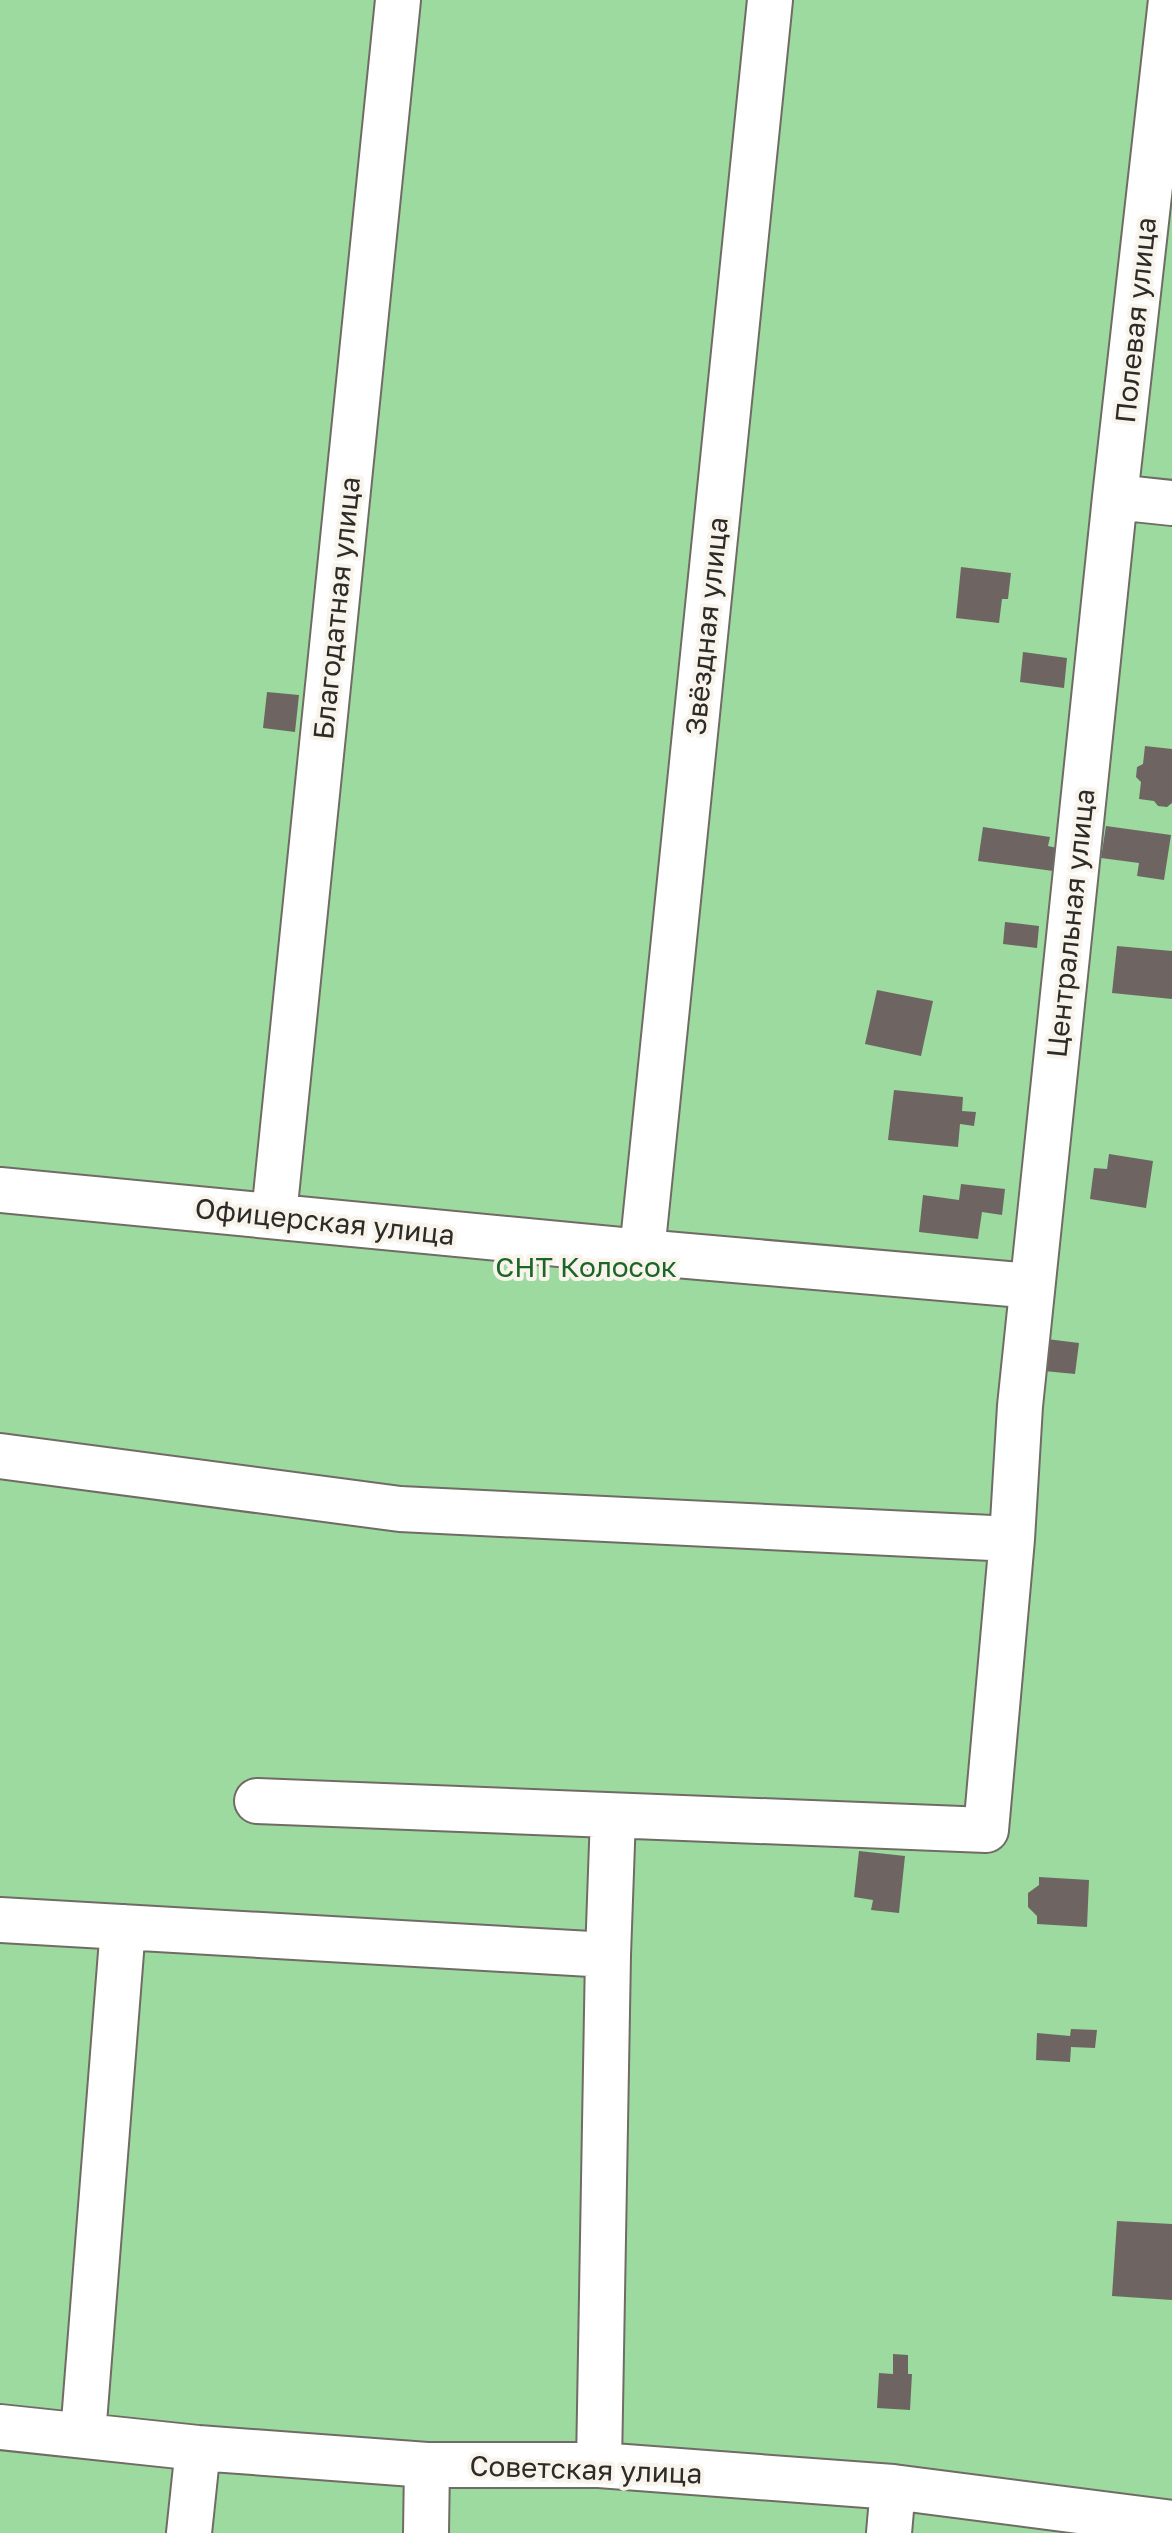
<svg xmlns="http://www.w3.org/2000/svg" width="1172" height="2533" viewBox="0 0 1172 2533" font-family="'Golos Text',sans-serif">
<rect width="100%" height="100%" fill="#f8f3eb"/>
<path fill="#9cda9f" d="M0,0H1172V2533H0Z"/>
<path fill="#6e6562" d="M961,567L1011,573L1008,599H1002L999,623L956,618Z
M1023,652L1067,658L1064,688L1020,682Z
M267,692L299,695L295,732L263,728Z
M1145,746L1172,749V803L1167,807L1158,806L1154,801L1139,799L1141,782L1136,777L1137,767L1143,764Z
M1106,826L1171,835L1164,880L1137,876L1139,863L1101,858Z
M983,827L1050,837L1048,846L1057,848L1053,871L978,861Z
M1005,922L1039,926L1037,948L1003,944Z
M1117,946L1172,951V999L1112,993Z
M877,990L933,1001L921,1056L865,1044Z
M894,1090L963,1097L962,1111L976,1112L974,1126L960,1124L958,1147L888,1140Z
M1109,1154L1153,1161L1146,1208L1090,1199L1094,1168L1107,1169Z
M961,1184L1005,1189L1002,1215L982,1212L978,1239L919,1232L923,1195L959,1200Z
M1047,1339L1079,1343L1075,1374L1044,1371Z
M859,1851L905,1856L899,1913L871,1910L873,1900L854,1897Z
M1039,1877L1089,1880L1087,1927L1037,1924V1916L1028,1907V1893L1039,1885Z
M1071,2029L1097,2030L1095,2048L1071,2047L1070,2062L1036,2060L1037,2033L1070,2036Z
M1117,2221L1172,2224V2300L1112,2296Z
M893,2354L908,2355V2374H912L910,2410L877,2408L879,2373L893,2374Z"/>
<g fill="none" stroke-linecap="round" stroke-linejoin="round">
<defs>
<path id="minor" d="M1115,497L1171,0
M0,1190L642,1252L1032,1286
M274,1215L398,0
M642,1252L770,0
M0,1456L400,1509L1012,1539
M257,1801L986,1830L1012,1539L1020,1406L1115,497L1172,503
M0,1920L608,1955
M0,2427L198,2448L427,2465H599L893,2487L1172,2523
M83,2435L123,1927
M599,2465L608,1955L613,1816
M189,2533L198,2448
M426,2533L427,2465
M889,2533L893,2487"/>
</defs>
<use href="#minor" stroke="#706b64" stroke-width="48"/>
<use href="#minor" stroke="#fff" stroke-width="44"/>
</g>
<g text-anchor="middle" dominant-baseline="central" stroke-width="8" stroke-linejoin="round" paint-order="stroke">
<g font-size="28" fill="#2d2b28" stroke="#f8f3eb">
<text transform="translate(1135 320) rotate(-84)">Полевая улица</text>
<text transform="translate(336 608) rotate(-84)">Благодатная улица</text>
<text transform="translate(706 626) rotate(-84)">Звёздная улица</text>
<text transform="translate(1070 923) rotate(-84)">Центральная улица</text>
<text transform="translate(325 1221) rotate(6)">Офицерская улица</text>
<text transform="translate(586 2469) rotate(2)">Советская улица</text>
</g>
<g font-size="28" fill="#1b6527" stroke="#f8f3eb">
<text x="586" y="1266">СНТ Колосок</text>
</g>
</g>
</svg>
